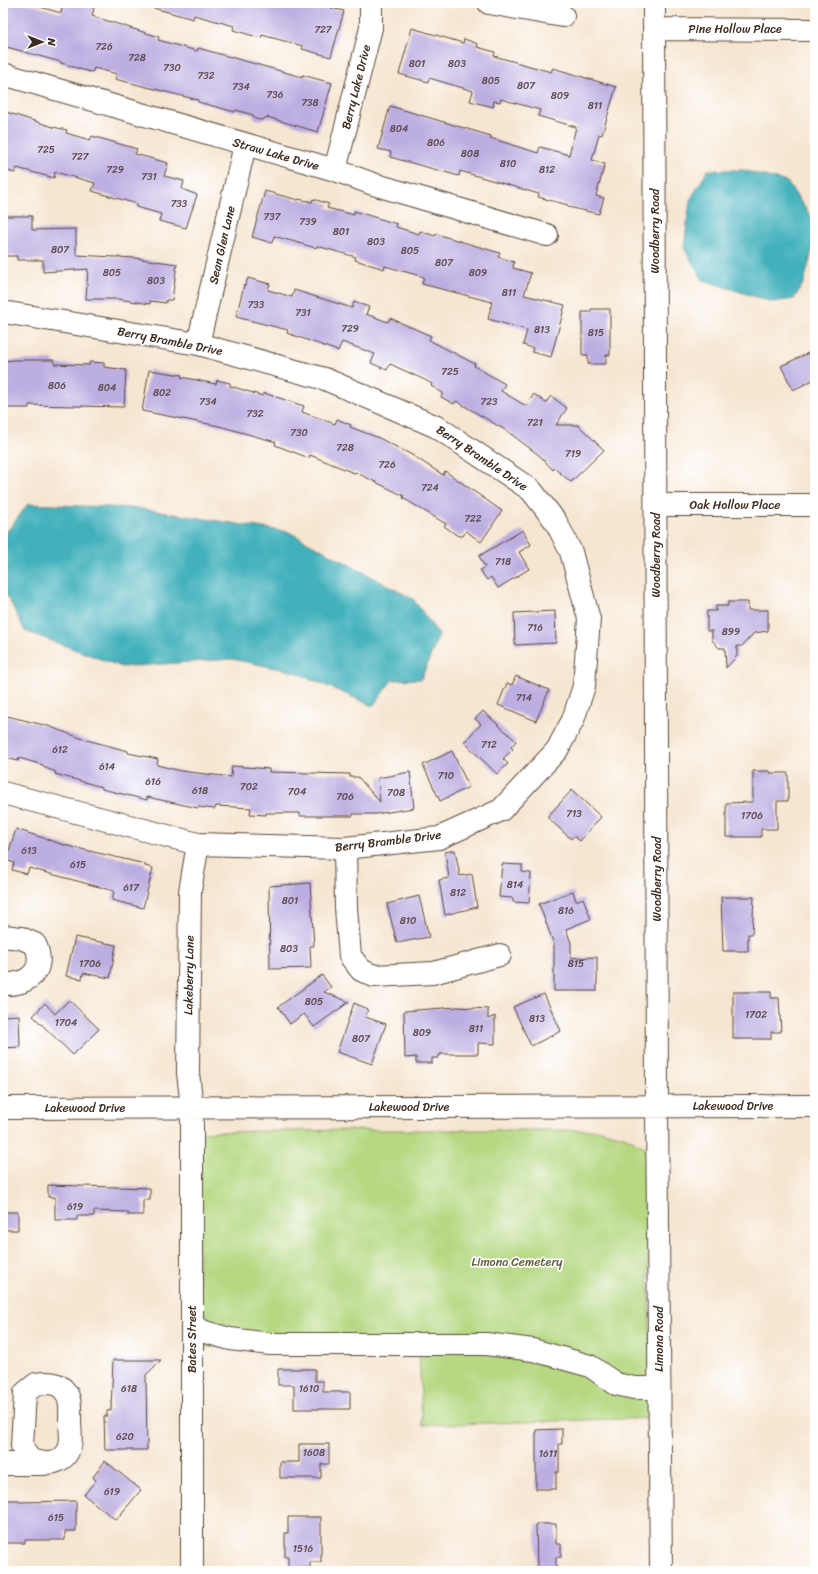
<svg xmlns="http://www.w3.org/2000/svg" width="818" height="1574" viewBox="0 0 818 1574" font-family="Sriracha,sans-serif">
<rect width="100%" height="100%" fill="#fff"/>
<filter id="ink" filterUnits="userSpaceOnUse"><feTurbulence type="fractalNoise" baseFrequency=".025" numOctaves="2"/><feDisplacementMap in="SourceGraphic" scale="8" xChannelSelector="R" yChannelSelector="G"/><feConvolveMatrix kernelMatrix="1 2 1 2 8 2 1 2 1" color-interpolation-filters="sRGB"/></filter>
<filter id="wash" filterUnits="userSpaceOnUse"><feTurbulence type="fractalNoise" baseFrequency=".012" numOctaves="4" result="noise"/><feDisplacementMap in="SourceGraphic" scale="16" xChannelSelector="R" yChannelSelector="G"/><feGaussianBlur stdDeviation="0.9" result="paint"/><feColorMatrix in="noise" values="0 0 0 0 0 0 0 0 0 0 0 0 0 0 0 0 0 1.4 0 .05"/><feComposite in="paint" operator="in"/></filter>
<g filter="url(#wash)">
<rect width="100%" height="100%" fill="#f6e6d1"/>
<path fill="#b5d881" stroke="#788150" d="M355,1130H600L624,1136L645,1147L652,1418L422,1425L419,1348L199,1347L198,1132Z"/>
<path fill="#42b1bc" stroke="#3e6e6d" d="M708,170H743L787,182L812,218L813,247L804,282L794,299L772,302L703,280L684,248L690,200Z
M28,504L136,508L289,532L413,599L439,635L421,679L392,680L373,706L295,672L232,659L122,667L25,631L3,588V537Z"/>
<g id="blocks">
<path fill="#bdaee1" d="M3,3H26L61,13L63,3H79L94,8L92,16L159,37L158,40L197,51L198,48L302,77V75L332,83L318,132L267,117L262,120L255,119L253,115L236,110L235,112L198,102V100L115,79L117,74L94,68L93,71L90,72L61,63V62L3,46Z
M150,3H325L332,5L331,8L344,11L331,57L302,49L303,46L262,35L261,38L233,30L234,26L194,15L193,19L150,7Z
M412,28L463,43L464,39L478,44L477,47L495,52L494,56L551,72L553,68L616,87L602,135L599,134L592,160L605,164L596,196L604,198L599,214L568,207V205L538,197L539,194L460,171L459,176L390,157L391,152L378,149L390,106L491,136L490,138L538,153L540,147L569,155L576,127L538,116L540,110L501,99L500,102L494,101L493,107L470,101L473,91L429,78L428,82L399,74Z
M3,111L53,127L67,130L66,133L90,140L92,136L137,149L135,154L168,163L164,176L184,181L182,189L197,195L186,228L159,221L161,214L136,207L137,204L92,191L95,183L55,172L54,178L17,168L15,173L3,170Z
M265,191L298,200L299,199L312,202L313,199L329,204L327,208L354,215V211L397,224L396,227L419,234L420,231L435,236L436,234L500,253L498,257L514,262L513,268L531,273L524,295L565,305L551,357L532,352L533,348L523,345L527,330L488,319L492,302L422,284L424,277L385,266L384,269L355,260L356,257L317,246L316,248L274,236L272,243L252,237Z
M3,216H32V230L76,229V255L135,258L177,264L172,300H166V303L150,301V304L118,299H86L88,269L43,272V260H17V256H4Z
M248,278L270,284L268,290L292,297L294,290L352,308L354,302L369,307L366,314L388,322L390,318L431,336L429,340L475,364L474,366L505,384L501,391L526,406L534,394L546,403L551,396L567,408L556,425H578L604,450L571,482L554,468L553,470L540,456L507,431L456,401L454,404L441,397L443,393L431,386L432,384L425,380L390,364L387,370L371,363L375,354L342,342L338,351L287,333L288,330L236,317L244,285L245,286Z
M591,309H610V355H606V364H588V355H582V312H591Z
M815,350V379L793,390L781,366Z
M14,360H54V364L89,365L90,362L104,363V367L126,370L124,407L29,405V408H3V361Z
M149,370L182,375L181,377L216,384L217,380L230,383V386L263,396L264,393L304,406L302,412L335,424L337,419L351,425L350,427L379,438L412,455L443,475L445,471L502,511L481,542L466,531L463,536H458L444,526L446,524L403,498L404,496L355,472L354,473L310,455L309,458L275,445L276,442L219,426L142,411Z
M523,530L531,545L519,552L529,569L498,588L491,577L487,580L480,570L485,567L479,556Z
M728,602H748V610H768V631L754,633L742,646H737V656L726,668L725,648H719L712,640V631H707V611H716V606H728Z
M555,611L556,643L515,645L514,613Z
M516,676L549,690L536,721L498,705L507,683L512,685Z
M483,711L516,741L511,747L513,749L503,759L508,764L497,774L464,742L481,724L475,719Z
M3,715L48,726L83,739L128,751V753L158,759L157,765L181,771L231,777L232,766L269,769V772L350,774V777H358L380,802L378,778L410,772L414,808L376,814H353V816H300V813H266V815L250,814L251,808L216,806L215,809L198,807V808L147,797V800L102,789V787L55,774L56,772L43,767V765L19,758L18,761L3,757Z
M452,751L469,787L440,801L423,765Z
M753,771H770V773H788V801H777V829H761V837H726V803L753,802Z
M572,790L601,817L580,841L574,836L571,839L547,817Z
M16,829L64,845L145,864V866L153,868L143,908L112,900L114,891L29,868L27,874L12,870L14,863L6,860Z
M455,850L460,876L472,874L477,907L445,915L439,880L449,878L445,852Z
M502,864L522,865V872L531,873L529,903L513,902V898L499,897Z
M310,883L314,946H310L311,968L270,969L269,886Z
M573,891L576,901L583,898L591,919L566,929L571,943V958L597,957V991H554V944L539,904Z
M419,896L429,937L397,943L387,904Z
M721,897H754L752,934H748V951H723Z
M75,937L116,945L110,978L83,973L82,979L66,976Z
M322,975L331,987L324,992L349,1002L314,1027L304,1014L290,1024L278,1007Z
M733,992H771V998H779L781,1032H771V1039H733Z
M544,994L561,1031L531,1046L513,1007Z
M69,1000L99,1029L73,1055L33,1016L45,1003L55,1014Z
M354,1003L368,1009L365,1017L386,1024L372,1064L337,1052Z
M457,1007L488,1009V1019L495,1016V1044L478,1043V1054H440V1056H438V1058H432V1063H416V1057L405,1058L404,1011Z
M19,1015L20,1047L3,1048V1016Z
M48,1185L150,1188V1200H143V1215H128V1212L94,1211V1216H77V1220H55V1197H48Z
M3,1212H18V1230H3Z
M113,1360H161L146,1375L147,1450H105L104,1416H107V1411L111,1410Z
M278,1369H315V1381H323V1392H350V1409H294V1385H278Z
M562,1429V1444H559V1472H556V1489H536V1430Z
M299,1444H329V1464H321V1478H280V1462H299Z
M105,1461L141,1490L116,1520L84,1495L96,1480L93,1477Z
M3,1500H19V1502L76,1501V1531H65V1540H25V1543H3Z
M288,1517H321V1562H310V1568H288V1557H285V1533H288Z
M536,1524H556V1544H561V1557H556V1570H537Z"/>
</g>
</g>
<g filter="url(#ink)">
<use href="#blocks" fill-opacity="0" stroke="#574639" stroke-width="1"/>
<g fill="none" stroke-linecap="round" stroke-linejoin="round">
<defs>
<path id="minor" d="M489,3L563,16
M654,3L657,1107L661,1571
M654,29L815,30
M3,74L335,170L373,184L547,235
M335,170L371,28V3
M198,344L245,145
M656,505H815
M3,793L198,844L345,848L439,838L501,810L557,750L573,720L584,686L589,619L571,552L556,522L531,490L437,427L325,379L198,344L9,313
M345,848L346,908L350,956L361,970L374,976L433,973L500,955
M3,936L21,938L35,944C47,970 29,985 3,984
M3,1108L815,1106
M192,1326L205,1332L230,1339L270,1344H486L533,1350L590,1366L616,1384L634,1388H659
M43,1383C50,1383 57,1383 63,1389C72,1398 70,1410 70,1421C70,1429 72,1439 70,1446C65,1465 44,1466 29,1459L22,1446L25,1393L36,1384Z
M3,1464H44
M192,1571V1107L188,1073L190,891L198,844"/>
</defs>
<use href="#minor" stroke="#574639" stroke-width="24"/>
<use href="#minor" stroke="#fff" stroke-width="22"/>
</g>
</g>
<g text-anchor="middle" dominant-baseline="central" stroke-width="3.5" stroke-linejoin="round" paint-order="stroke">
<g font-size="10" fill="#5c4b4f">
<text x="323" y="30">727</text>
<text x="104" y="47">726</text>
<text x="137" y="58">728</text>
<text x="417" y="64">801</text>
<text x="457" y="64">803</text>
<text x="172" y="68">730</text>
<text x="206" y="76">732</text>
<text x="491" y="81">805</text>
<text x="526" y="86">807</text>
<text x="241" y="87">734</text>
<text x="275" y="95">736</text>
<text x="560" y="96">809</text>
<text x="310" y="103">738</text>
<text x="595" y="106">811</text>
<text x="399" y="129">804</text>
<text x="436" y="143">806</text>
<text x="46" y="150">725</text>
<text x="470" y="154">808</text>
<text x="80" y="157">727</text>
<text x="508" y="164">810</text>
<text x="115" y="170">729</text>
<text x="547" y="170">812</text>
<text x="149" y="177">731</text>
<text x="179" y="204">733</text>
<text x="272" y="217">737</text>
<text x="308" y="222">739</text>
<text x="341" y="232">801</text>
<text x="376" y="242">803</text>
<text x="60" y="250">807</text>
<text x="410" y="251">805</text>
<text x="444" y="263">807</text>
<text x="112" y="273">805</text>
<text x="478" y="273">809</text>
<text x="156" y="281">803</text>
<text x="509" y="293">811</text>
<text x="256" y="305">733</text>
<text x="303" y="313">731</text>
<text x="350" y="329">729</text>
<text x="542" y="330">813</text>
<text x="596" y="333">815</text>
<text x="450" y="372">725</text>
<text x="57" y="386">806</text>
<text x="107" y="388">804</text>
<text x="162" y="393">802</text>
<text x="208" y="402">734</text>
<text x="489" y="402">723</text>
<text x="255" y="414">732</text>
<text x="535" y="423">721</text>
<text x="299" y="433">730</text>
<text x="345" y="448">728</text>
<text x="573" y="454">719</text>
<text x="387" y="465">726</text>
<text x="430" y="488">724</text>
<text x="473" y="519">722</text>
<text x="503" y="562">718</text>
<text x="535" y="628">716</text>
<text x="731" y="632">899</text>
<text x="524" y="698">714</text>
<text x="489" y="745">712</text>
<text x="60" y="750">612</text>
<text x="107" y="767">614</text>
<text x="446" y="776">710</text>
<text x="153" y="782">616</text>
<text x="249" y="787">702</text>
<text x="200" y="791">618</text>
<text x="297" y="792">704</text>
<text x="396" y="793">708</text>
<text x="345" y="797">706</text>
<text x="574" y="814">713</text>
<text x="752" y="816">1706</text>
<text x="29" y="851">613</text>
<text x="78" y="865">615</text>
<text x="515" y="885">814</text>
<text x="131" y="888">617</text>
<text x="458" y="893">812</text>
<text x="290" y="901">801</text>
<text x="566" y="911">816</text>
<text x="408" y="921">810</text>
<text x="289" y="949">803</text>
<text x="90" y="964">1706</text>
<text x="576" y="964">815</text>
<text x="314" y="1002">805</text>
<text x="756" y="1015">1702</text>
<text x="537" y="1019">813</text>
<text x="66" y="1023">1704</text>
<text x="476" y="1029">811</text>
<text x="422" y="1033">809</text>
<text x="361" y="1039">807</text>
<text x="75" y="1207">619</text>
<text x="129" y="1389">618</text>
<text x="309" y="1389">1610</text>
<text x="125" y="1437">620</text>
<text x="314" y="1453">1608</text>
<text x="548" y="1454">1611</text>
<text x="112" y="1492">619</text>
<text x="56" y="1518">615</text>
<text x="303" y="1549">1516</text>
</g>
<g font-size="12" fill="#3b2a1e" stroke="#fff">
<text x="735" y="29">Pine Hollow Place</text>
<text transform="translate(356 87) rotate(-76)">Berry Lake Drive</text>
<text transform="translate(276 154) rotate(16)">Straw Lake Drive</text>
<text transform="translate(655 231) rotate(-90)">Woodberry Road</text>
<text transform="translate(222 245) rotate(-77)">Sean Glen Lane</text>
<text transform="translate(170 341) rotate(11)">Berry Bramble Drive</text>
<text transform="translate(482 458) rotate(34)">Berry Bramble Drive</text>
<text x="735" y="505">Oak Hollow Place</text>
<text transform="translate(656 555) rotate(-90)">Woodberry Road</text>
<text transform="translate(388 841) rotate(-7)">Berry Bramble Drive</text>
<text transform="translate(657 879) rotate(-90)">Woodberry Road</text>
<text transform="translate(189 975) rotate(-89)">Lakeberry Lane</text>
<text x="733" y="1106">Lakewood Drive</text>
<text x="409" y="1107">Lakewood Drive</text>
<text x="85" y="1108">Lakewood Drive</text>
<text transform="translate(192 1339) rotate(-90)">Bates Street</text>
<text transform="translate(659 1339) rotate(-90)">Limona Road</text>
</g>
<g font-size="12" fill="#605e3c" stroke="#fff">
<text x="517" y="1262">Limona Cemetery</text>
</g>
</g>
<rect width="818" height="1574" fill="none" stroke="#fff" stroke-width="16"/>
<g transform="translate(42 42) rotate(90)" stroke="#ffffff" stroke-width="3" paint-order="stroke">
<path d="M0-3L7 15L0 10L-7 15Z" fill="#3b2a1e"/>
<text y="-6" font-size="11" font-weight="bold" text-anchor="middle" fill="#3b2a1e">N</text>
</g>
</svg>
